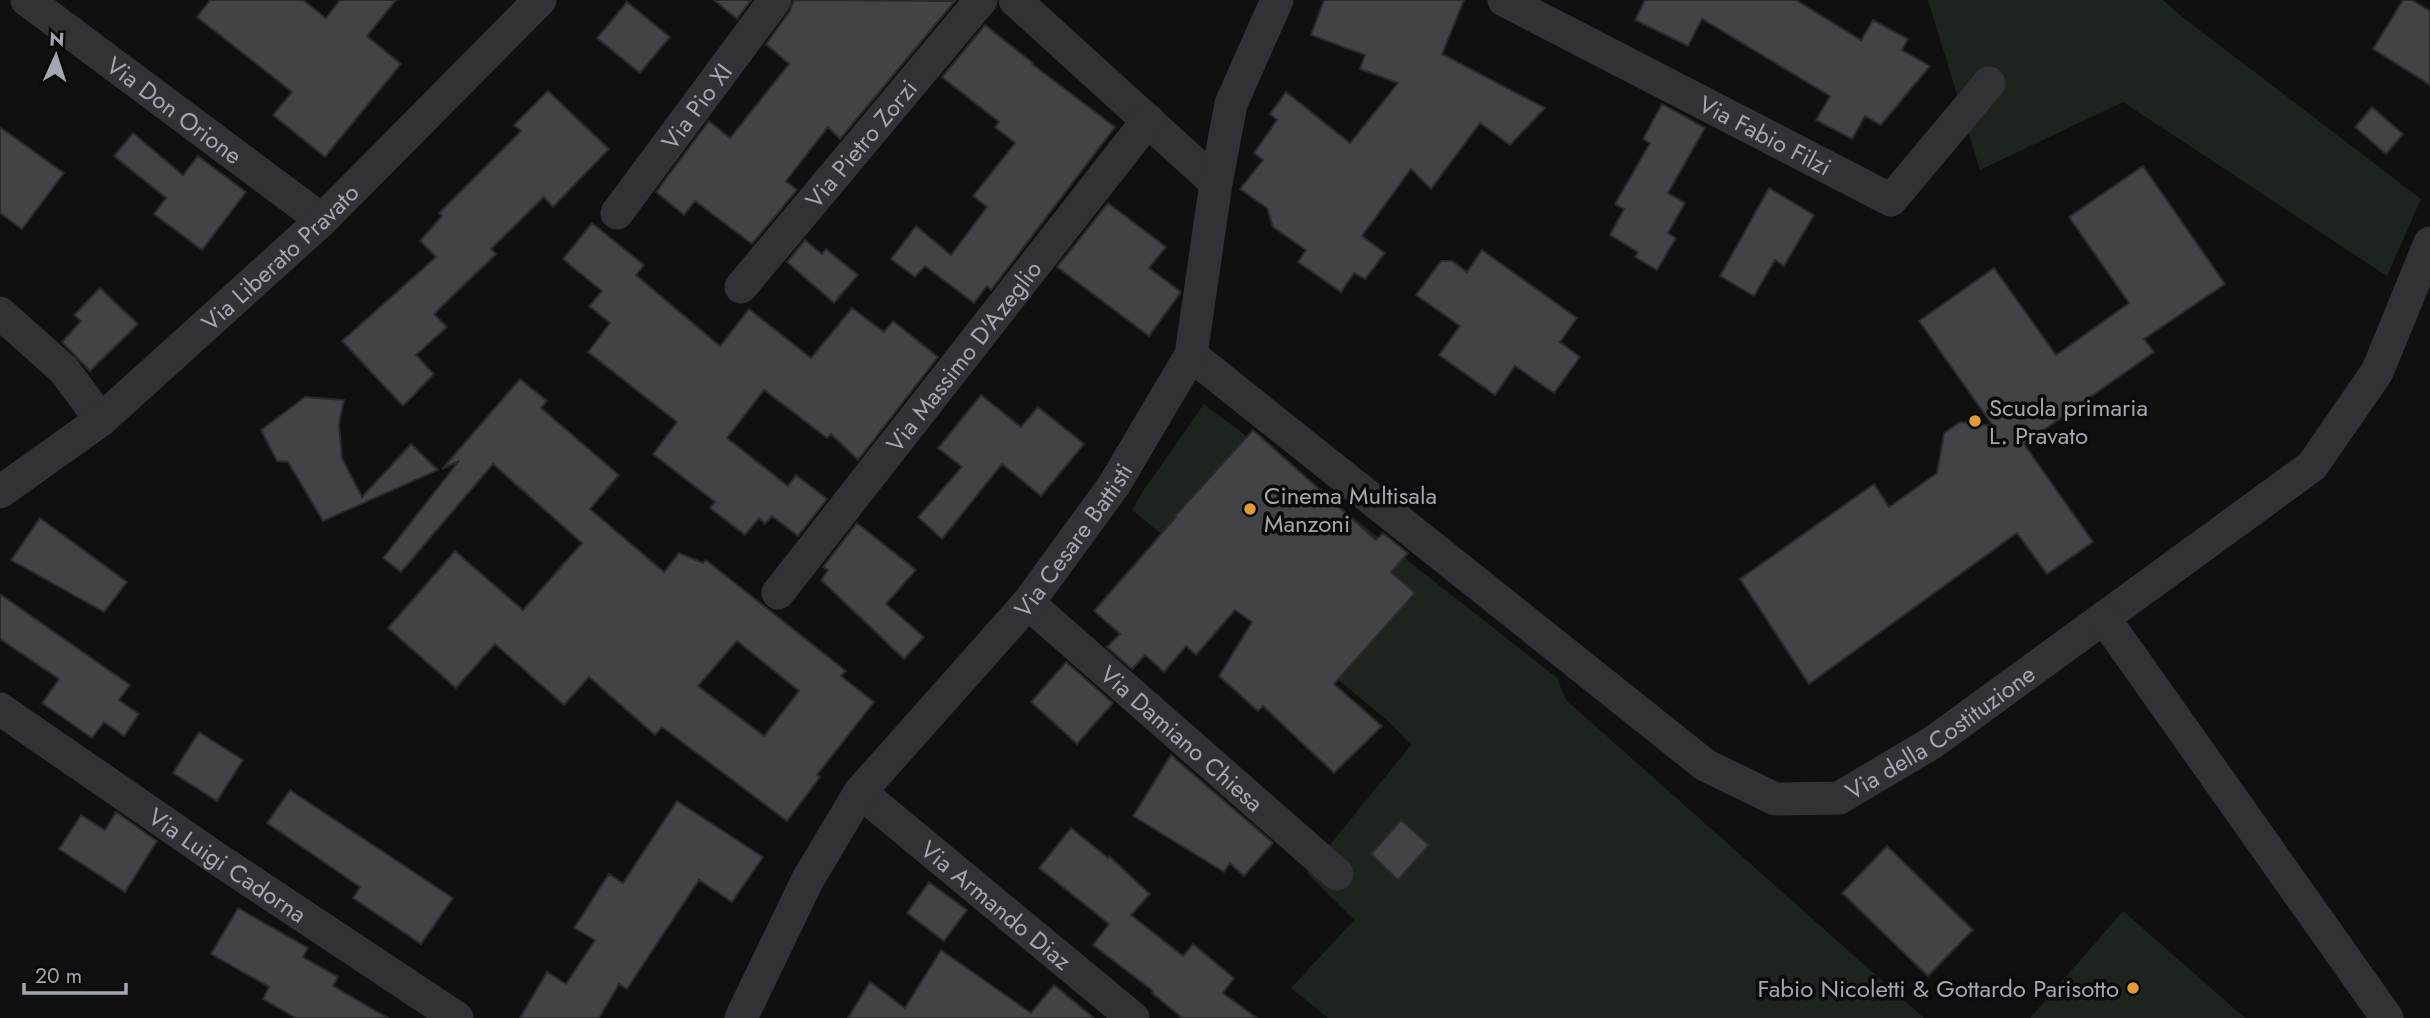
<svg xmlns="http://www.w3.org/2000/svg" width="2430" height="1018" viewBox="0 0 2430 1018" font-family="Jost,sans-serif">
<rect width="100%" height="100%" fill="#101011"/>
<path fill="#1d231d" d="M1928,0H2163L2181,16L2421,199L2387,276L2123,102L1980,170Z
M1204,404L1340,507L1557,678L1566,700L1924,1018H1328L1291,988L1354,920L1307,873L1411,745L1387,720L1132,510L1143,491Z
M2123,911L2245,1018H2030Z"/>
<path fill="#414347" stroke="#2a2a2d" stroke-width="2" fill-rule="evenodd" d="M210,0H303L326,18L340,0H396L367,36L401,64L325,157L273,115L292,92L197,17Z
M714,0H751L737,19Z
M794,0L955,1L840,139L828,127L786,181L797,190L752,244L695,201L684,215L656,192L709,121L730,138L789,64L766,44L790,11Z
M1324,0H1464L1442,54L1545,108L1510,145L1480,123L1431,189L1411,169L1362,236L1385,253L1365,279L1354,273L1341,292L1298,262L1306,250L1273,227L1267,208L1240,189L1263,160L1254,153L1277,120L1270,114L1286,92L1350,143L1398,83L1360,69L1365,55L1311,35Z
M1645,0H1796L1861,40L1873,20L1908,39L1902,50L1930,66L1881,125L1865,116L1852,139L1816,120L1830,96L1702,19L1688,46L1635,20Z
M2403,0H2412L2430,11V85L2373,49Z
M627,2L670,37L640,73L597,38Z
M985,25L1033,63L1032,64L1115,127L991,290L987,286L974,303L925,266L915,277L891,259L916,226L951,255L987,207L973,196L1015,143L995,127L999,122L942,77Z
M548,91L609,149L553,207L544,197L491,249L496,254L434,314L447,327L416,355L434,374L403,406L342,341L436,257L420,241L442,216L439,213L521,131L514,125Z
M1662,104L1705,128L1668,193L1685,203L1668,233L1676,238L1657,270L1635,257L1638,252L1610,235L1624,209L1615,204L1650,143L1643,139Z
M2372,107L2403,134L2386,154L2355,127Z
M0,127L64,173L22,229L0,213Z
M133,133L183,175L198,156L246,192L202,250L154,214L166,198L114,156Z
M2143,166L2225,284L2144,339L2154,352L2024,444L2093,542L2047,574L2017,533L1809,684L1740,579L1874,484L1889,507L1937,473L1944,433L1960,422L1993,426L1919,321L1994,268L2056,355L2129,303L2069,217Z
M1769,188L1814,215L1784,266L1775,260L1754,296L1720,276Z
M1108,203L1166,247L1149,268L1181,292L1149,336L1057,267Z
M592,223L644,265L636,275L720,346L749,309L811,358L852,308L884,332L893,321L938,357L858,460L831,434L827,438L764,390L727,438L788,486L796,475L827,499L798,536L772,516L765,524L759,518L745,535L710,508L715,502L653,454L677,422L588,352L610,323L589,306L602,291L563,259Z
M805,240L822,254L826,249L858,275L834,303L787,262Z
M1482,250L1577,318L1560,342L1580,357L1554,393L1515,366L1495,395L1439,355L1460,326L1416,295L1441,261H1452L1467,272Z
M100,288L138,324L90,371L62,342L81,321L74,315Z
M520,379L547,401L541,408L619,475L590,509L664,572L679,553L703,563L706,560L846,671L841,676L874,702L817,775L820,777L787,821L662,727L655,735L589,677L564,705L495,644L456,688L388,628L455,551L523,610L582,543L493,464L401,572L383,558L459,461L442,469ZM737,641L799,691L764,736L698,686Z
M981,395L1021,427L1038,407L1084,444L1041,496L1002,464L942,539L918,517L962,467L938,448Z
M305,397L344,400L339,424L342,458L362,497L411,444L438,470L323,521L288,462L277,461L261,430Z
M1253,430L1376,540L1383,533L1408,553L1391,572L1415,593L1334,684L1382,726L1334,773L1263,706L1258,711L1219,676L1252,622L1235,610L1196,655L1186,646L1164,672L1145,655L1132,669L1107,647L1120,634L1094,611L1176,517L1175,516Z
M40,518L127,582L104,612L11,560Z
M857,523L916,570L886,604L924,637L904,659L821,580L828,570L823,567Z
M0,594L130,685L119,700L139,714L124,736L104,722L92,738L42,703L59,679L0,639Z
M1066,662L1113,703L1077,744L1031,702Z
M199,732L243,760L217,801L173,773Z
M1171,755L1273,843L1244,876L1230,863L1224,872L1133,816Z
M290,790L453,898L421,944L353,898L360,887L267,823Z
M677,801L763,857L732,902L699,880L627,989L619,984L599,1018H520L547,972L566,984L595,940L574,928L609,874L623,883Z
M116,812L157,841L125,892L59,849L81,815L105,830Z
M1401,820L1429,845L1398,880L1371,854Z
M1071,828L1108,858L1109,856L1150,894L1131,915L1183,956L1193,944L1234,978L1223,993L1257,1018H1182L1152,993L1153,991L1093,945L1109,924L1039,868Z
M1887,846L1973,930L1928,976L1842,893Z
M929,882L967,910L944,941L907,913Z
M238,908L308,948L303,957L338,977L333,986L388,1018H296L263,999L269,987L211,954Z
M941,950L1031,1013L1054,985L1094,1018H848L870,982L905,1008Z"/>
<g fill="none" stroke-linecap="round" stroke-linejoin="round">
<g stroke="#313236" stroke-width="33">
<path id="s1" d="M27,0L322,220"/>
<path d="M1015,0L1216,183"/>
<path id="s2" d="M1504,0L1891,200L1989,83"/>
<path id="s3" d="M617,213L775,0"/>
<path id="s4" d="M741,287L981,0"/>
<path d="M0,313L64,370L101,420"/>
<path id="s5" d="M1191,355L1705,765L1775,799L1839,798L1932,743L2312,466L2377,372L2430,243"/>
<path id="s6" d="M0,492L101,420L322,220L540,0"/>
<path id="s7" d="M778,593L1148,120"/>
<path id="s8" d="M1028,603L1337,874"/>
<path d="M2104,618L2387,1018"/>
<path id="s9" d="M0,709L216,858L457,1018"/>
<path id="s10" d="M860,792L1133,1018"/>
<path id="s11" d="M741,1018L807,881L860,792L1028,603L1114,485L1191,355L1216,183L1231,104L1277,0"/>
</g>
</g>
<g fill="#e29b37" stroke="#0b0b0c" stroke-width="2.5">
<circle cx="1975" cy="421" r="7"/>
<circle cx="1250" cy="509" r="7"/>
<circle cx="2133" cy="988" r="7"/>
</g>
<g text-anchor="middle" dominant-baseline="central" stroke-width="7" stroke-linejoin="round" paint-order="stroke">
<g font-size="24" fill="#a2a8b1" stroke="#0b0b0c">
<text stroke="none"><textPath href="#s3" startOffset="133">Via Pio XI</textPath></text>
<text stroke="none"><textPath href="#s1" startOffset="184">Via Don Orione</textPath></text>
<text stroke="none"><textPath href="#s2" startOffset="294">Via Fabio Filzi</textPath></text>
<text stroke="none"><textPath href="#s4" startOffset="187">Via Pietro Zorzi</textPath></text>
<text stroke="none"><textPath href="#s6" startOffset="366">Via Liberato Pravato</textPath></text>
<text stroke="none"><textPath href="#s7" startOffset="301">Via Massimo D'Azeglio</textPath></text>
<text stroke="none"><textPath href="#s11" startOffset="586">Via Cesare Battisti</textPath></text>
<text stroke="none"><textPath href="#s5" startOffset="920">Via della Costituzione</textPath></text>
<text stroke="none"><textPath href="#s8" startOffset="205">Via Damiano Chiesa</textPath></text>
<text stroke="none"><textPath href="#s9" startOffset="276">Via Luigi Cadorna</textPath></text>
<text stroke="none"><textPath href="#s10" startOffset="177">Via Armando Diaz</textPath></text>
</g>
<g font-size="24" fill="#a2a8b1" stroke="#0b0b0c" text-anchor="start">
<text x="1989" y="407">Scuola primaria<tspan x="1989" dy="28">L. Pravato</tspan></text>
<text x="1264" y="495">Cinema Multisala<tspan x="1264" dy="28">Manzoni</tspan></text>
<text x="2119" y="988" text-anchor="end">Fabio Nicoletti &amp; Gottardo Parisotto</text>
</g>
</g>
<g transform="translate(56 56) rotate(3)" stroke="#0b0b0c" stroke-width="5" paint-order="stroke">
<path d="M0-5L12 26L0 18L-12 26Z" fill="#a2a8b1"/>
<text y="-10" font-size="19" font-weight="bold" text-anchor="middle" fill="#a2a8b1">N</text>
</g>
<path d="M24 983v10h102v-10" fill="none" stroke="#a2a8b1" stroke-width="3.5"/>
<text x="35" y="983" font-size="21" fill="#a2a8b1" stroke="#0b0b0c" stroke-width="5" paint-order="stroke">20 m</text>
</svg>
